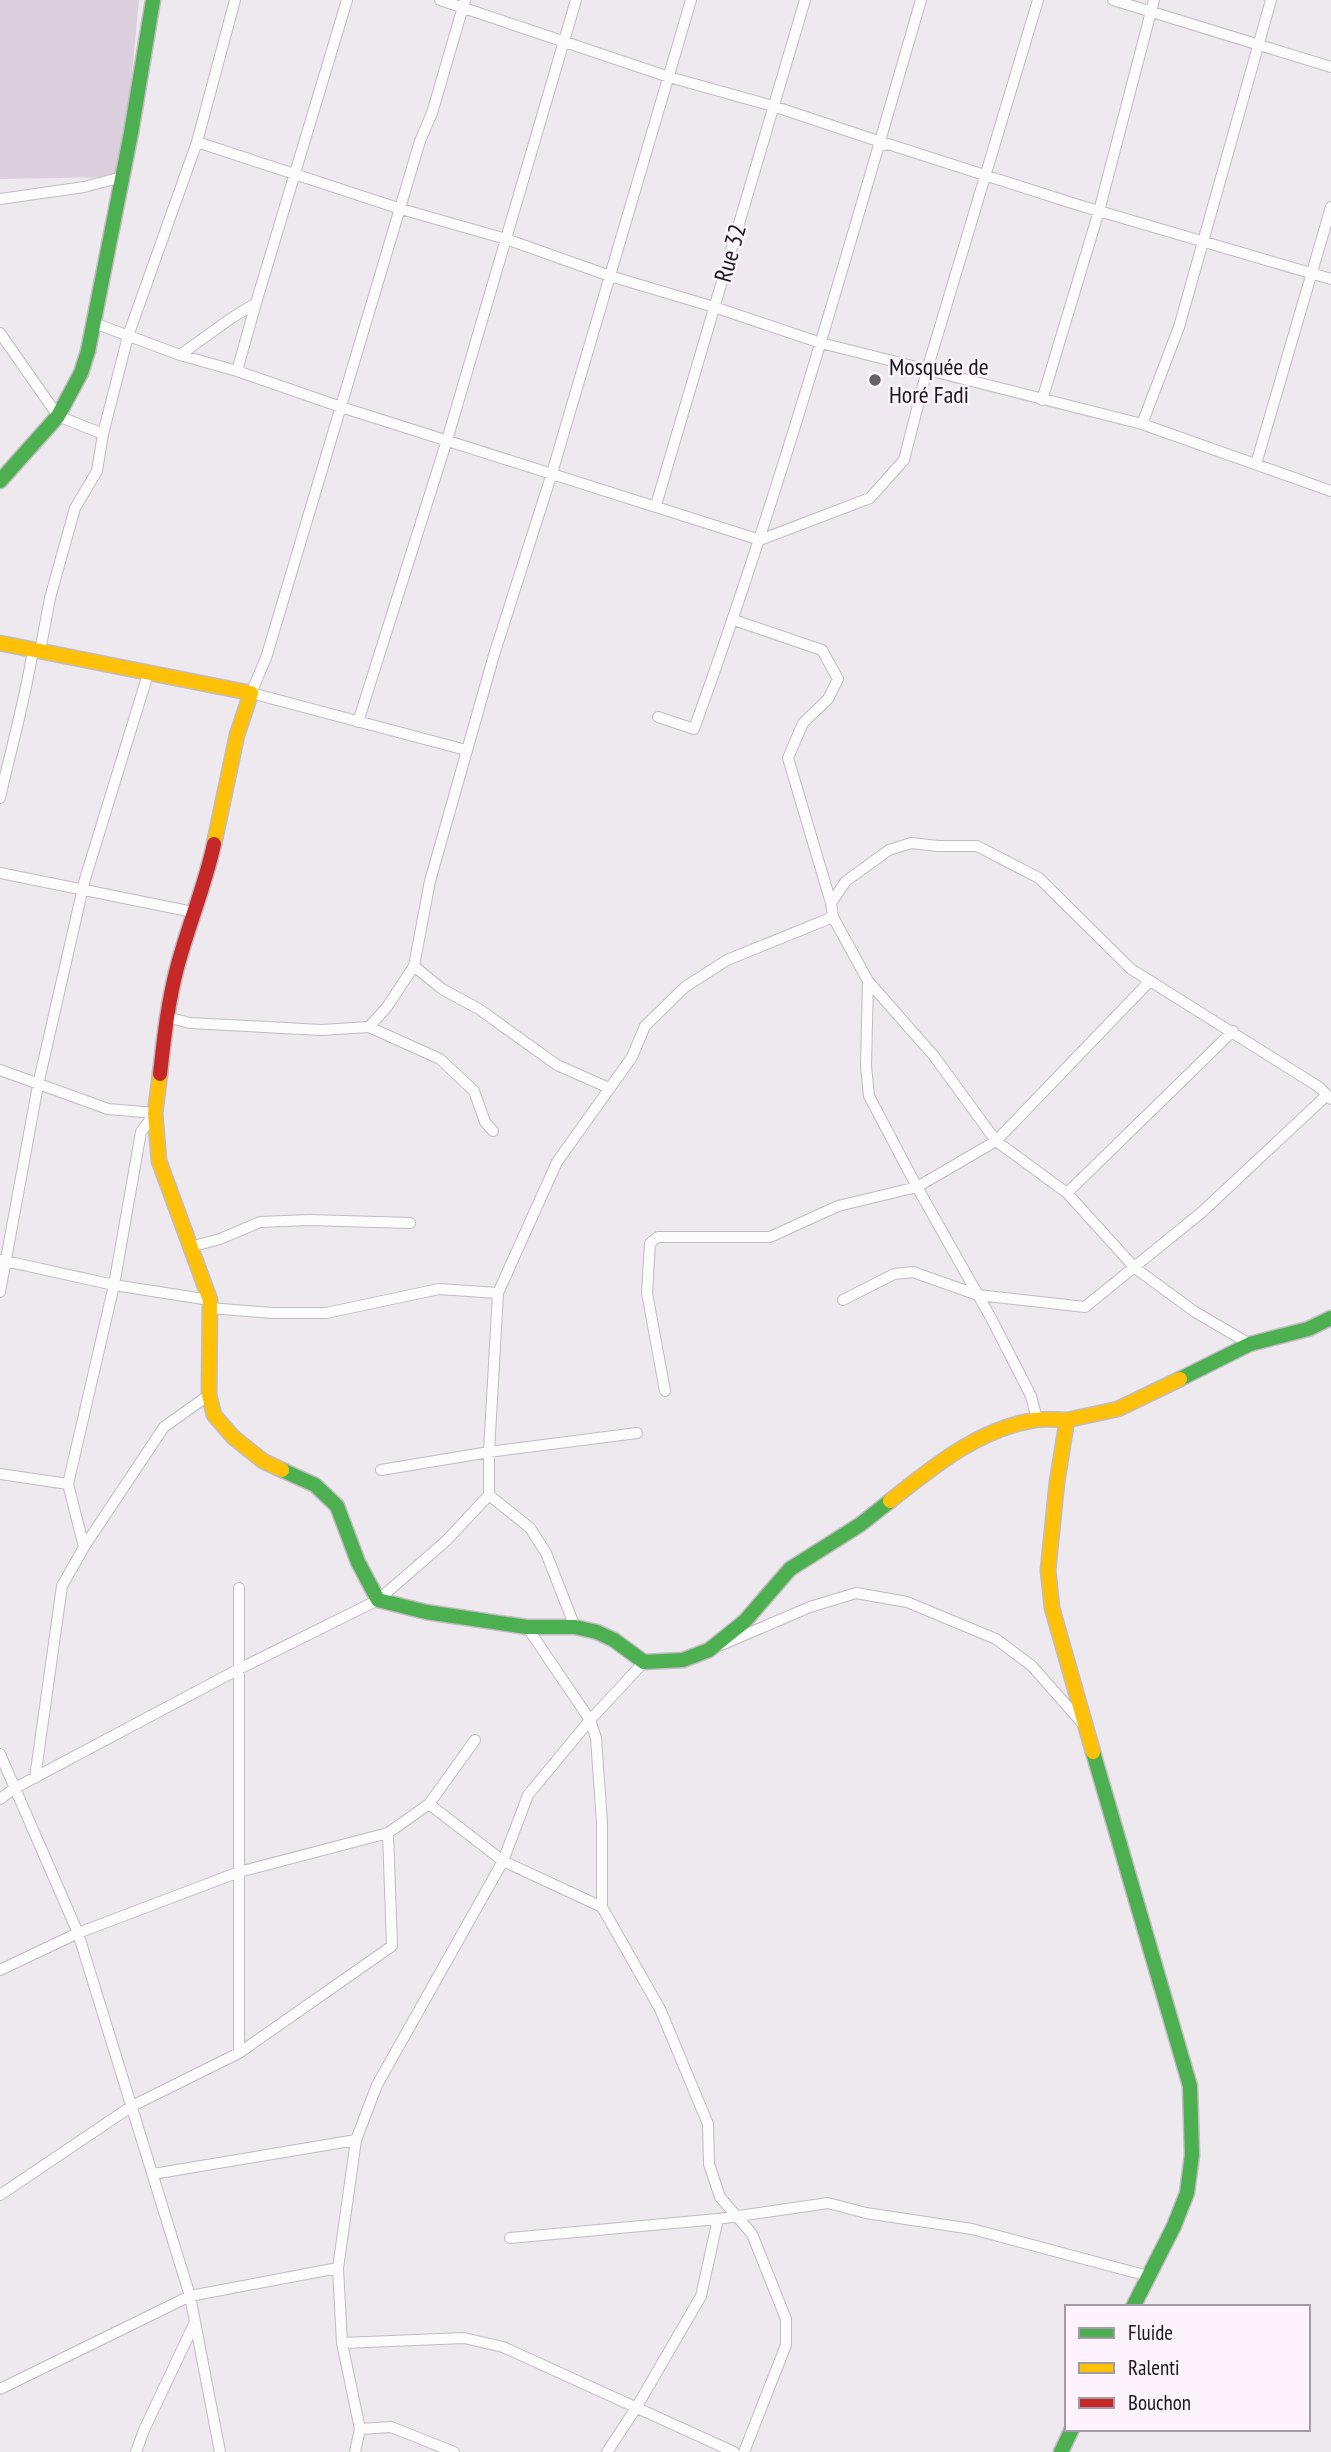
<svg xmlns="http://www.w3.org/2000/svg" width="1331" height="2452" viewBox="0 0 1331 2452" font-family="'PT Sans Narrow',sans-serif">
<rect width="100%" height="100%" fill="#eee9ee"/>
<path fill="#dccfde" d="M0,0H139L122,177L0,179Z"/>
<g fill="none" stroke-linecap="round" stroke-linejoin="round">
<defs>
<path id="street" d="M440,0L669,77L773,106L884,143
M465,0L432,113L420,141L266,658L251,693L466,750
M1113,0L1331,67
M197,142L401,209L506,239L610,276L714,307L821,343L1142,424L1331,491
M879,146L888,144L1075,204L1331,279
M0,199L84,187L122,177
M94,323L180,355L237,371L341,407L760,540L870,498L904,460L927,370L1038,0
M0,333L58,416L103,434
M180,355L230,319L256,303L347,0
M237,371L256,303
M1042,400L1099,211L1154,0
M1142,424L1179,327L1271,0
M1256,464L1331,207
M656,505L805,0
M734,620L822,650L838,679L828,699L803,723L788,758L831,903L833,917L868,981L866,1066L869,1096L917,1187L991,1318L1031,1396L1037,1419
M40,651L50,598L75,508L97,471L103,434L128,336L197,142L235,0
M658,717L694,729C781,489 850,244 921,0
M358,722L447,440L576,0
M0,798C11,749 25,700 33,650
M0,873L193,912
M831,903L846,881L889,850L911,843L938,846H977L1039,878L1131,969L1319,1087L1331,1099
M414,966L442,989L479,1009L557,1065L609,1088
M868,981L934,1056L996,1141L1067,1193L1135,1268L1195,1312L1250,1344
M166,1017L190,1023L247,1026L321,1030L369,1027L440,1059L474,1091L485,1122L493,1131
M369,1027L387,1007L414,966L430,881L494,655L552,473L691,0
M0,1070L108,1109L155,1113
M1067,1193L1233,1031
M190,1247L220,1239L260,1222L309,1220L410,1223
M1,1260L114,1285L210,1300
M0,1292L38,1085L85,879L148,674
M843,1300L894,1274L913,1272L978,1295L1085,1307L1202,1212L1327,1095
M210,1308L273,1313H326L439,1289L498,1293
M665,1391L647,1293L650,1243L658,1237H770L838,1206L917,1187L996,1141L1149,982
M381,1470L489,1452L637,1433
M0,1474L68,1484
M489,1495L530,1528L546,1553L575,1627
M84,1547L68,1484L114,1285L141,1132L155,1113
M527,1627L590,1720L596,1738L602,1823V1907L660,2009L708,2124L709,2164L720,2197L752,2234L786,2319V2345L744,2452
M721,1645L810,1607L856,1593L907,1602L996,1639L1032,1666L1083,1724
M0,1754L78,1933L190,2296L220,2452
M35,1778L62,1586L84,1547L164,1427L209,1395
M0,1799L15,1788L239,1669L378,1600L446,1541L489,1495V1452L498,1293L557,1162L632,1057L645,1026L685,987L727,960L833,917
M429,1804L503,1861L602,1907
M0,1970L78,1933L239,1872L388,1833L429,1804L475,1740
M239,2053V1588
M153,2174L356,2140
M0,2195L132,2106L239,2053L392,1946L388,1833
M510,2238L718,2219L828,2203L866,2213L972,2229L1148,2276
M342,2343L464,2338L503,2347L734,2452
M0,2389L190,2296L338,2268
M360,2429L391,2427L454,2452
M136,2452L144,2430L195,2322
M355,2452L360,2429L342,2343L338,2268L356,2140L377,2085L503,1861L528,1795L590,1720L644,1662
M607,2452L636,2408L701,2296L718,2219"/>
<path id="fast" d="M0,481L58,416L81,373L88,351L131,133L153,0
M1180,1379L1250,1344L1308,1329L1331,1318
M282,1470L315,1485L337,1506L358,1562L378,1600L426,1612L527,1627H575L597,1632L614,1640L644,1662L683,1660L709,1650L745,1621L790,1569L861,1524L890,1501
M1093,1752L1190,2086L1192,2155L1187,2193L1174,2226L1133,2307
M1061,2452L1072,2429"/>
<path id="slow" d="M0,643L251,693L237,735L214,844
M160,1074L155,1113L159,1161L210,1300L209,1395L214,1415L233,1437L263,1461L282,1470
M890,1501C933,1467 978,1429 1035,1420C1045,1418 1057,1420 1067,1420
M1093,1752L1052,1608L1048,1570L1057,1482L1067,1420L1118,1409L1180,1379"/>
<path id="jam" d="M160,1074C164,1038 168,1002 177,968C188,926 205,886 214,844"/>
</defs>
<use href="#street" stroke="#c0bcc0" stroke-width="12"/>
<use href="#fast" stroke="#c0bcc0" stroke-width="17"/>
<use href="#slow" stroke="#c0bcc0" stroke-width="17"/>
<use href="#jam" stroke="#c0bcc0" stroke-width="17"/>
<use href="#street" stroke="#fcfcfc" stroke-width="10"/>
<use href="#fast" stroke="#4caf50" stroke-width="14"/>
<use href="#slow" stroke="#ffc107" stroke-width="14"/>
<use href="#jam" stroke="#c62828" stroke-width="14"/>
</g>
<circle fill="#646065" stroke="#fdf3fe" stroke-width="2.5" cx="875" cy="380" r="7"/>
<g text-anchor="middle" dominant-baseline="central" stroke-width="5" stroke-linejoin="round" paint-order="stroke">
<g font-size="24" fill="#1a171b" stroke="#fdf3fe">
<text transform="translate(730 253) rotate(-74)">Rue 32</text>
</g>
<g font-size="24" fill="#1a171b" stroke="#fdf3fe" text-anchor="start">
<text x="889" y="366">Mosquée de<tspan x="889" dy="28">Horé Fadi</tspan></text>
</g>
</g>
<rect x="1065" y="2305" width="245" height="126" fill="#fdf3fe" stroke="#a29ba3" stroke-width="2"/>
<rect x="1079" y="2328" width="35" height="10" fill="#4caf50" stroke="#a29ba3" stroke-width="2"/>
<text x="1128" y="2340" font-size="21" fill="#1a171b">Fluide</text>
<rect x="1079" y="2363" width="35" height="10" fill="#ffc107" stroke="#a29ba3" stroke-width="2"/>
<text x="1128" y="2375" font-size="21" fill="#1a171b">Ralenti</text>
<rect x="1079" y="2398" width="35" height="10" fill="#c62828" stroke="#a29ba3" stroke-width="2"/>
<text x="1128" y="2410" font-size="21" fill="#1a171b">Bouchon</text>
</svg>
